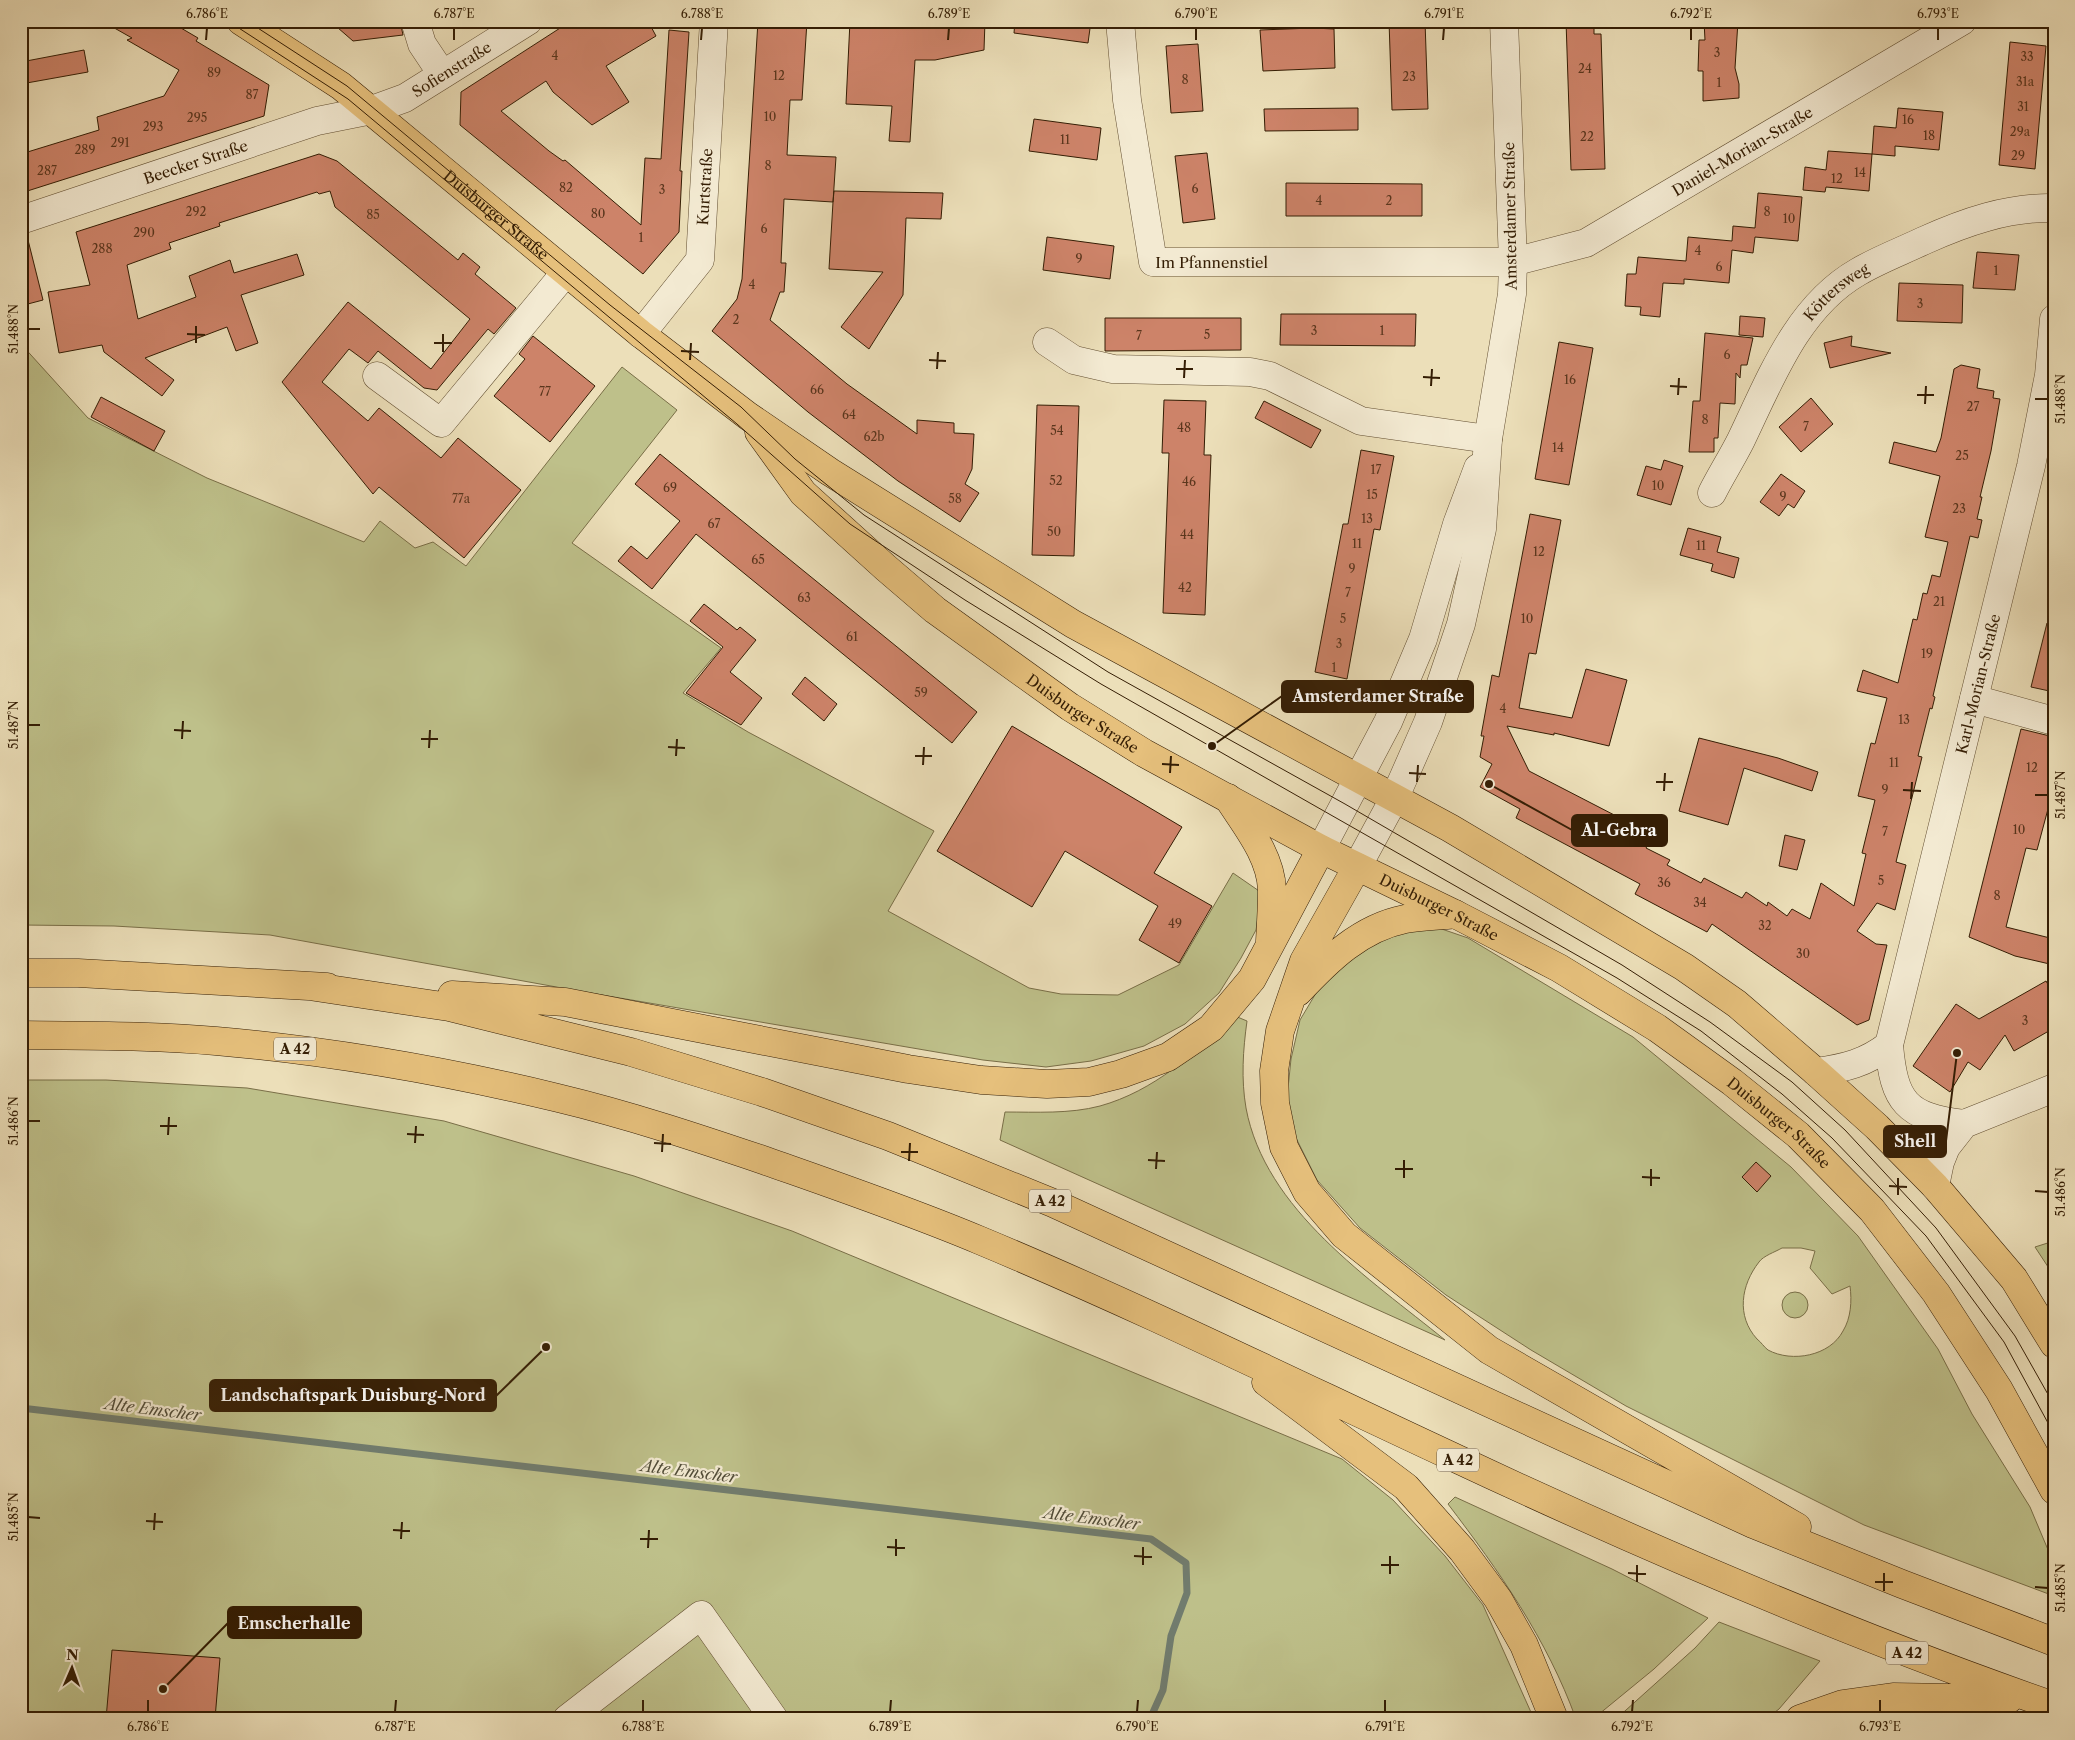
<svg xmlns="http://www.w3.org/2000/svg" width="2075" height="1740" viewBox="0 0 2075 1740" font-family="'Libre Caslon Text',serif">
<rect width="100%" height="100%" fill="#ecdfb9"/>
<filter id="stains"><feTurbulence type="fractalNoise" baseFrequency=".004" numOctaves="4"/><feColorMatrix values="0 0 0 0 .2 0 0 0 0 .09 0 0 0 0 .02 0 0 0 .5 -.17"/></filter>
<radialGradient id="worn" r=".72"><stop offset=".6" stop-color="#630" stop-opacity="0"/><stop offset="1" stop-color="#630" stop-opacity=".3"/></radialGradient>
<path fill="#bec08a" stroke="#796e47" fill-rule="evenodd" d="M21,344L88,418L207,478L364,542L380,521L415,548L433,542L466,566L622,367L677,410L572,543L721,648L683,693L748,732L934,831L888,911L1029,988L1061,994L1118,995L1179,965L1233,873L1262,893L1256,930L1241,958L1219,993L1185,1024L1144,1046L1091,1061L1046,1067L983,1060L573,990L270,935L114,926L21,925Z
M1433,926L1468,938L1633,1037L1791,1167L1858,1236L1938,1349L1972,1414L2030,1507L2054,1564V1596L1864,1525L1626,1406L1531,1350L1446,1295L1360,1228L1317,1180L1296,1138L1286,1108L1291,1059L1300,1020L1322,983L1356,951L1396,930ZM1782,1248H1801L1815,1251L1810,1268L1832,1294L1850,1286C1852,1301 1851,1318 1843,1331C1830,1356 1792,1363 1768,1350C1764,1347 1761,1342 1757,1339C1736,1316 1741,1285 1759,1262C1763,1256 1775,1252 1782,1248Z
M1235,1016L1247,1021C1243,1050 1241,1079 1246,1108C1265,1210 1370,1279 1445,1340L1000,1140L1005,1112C1036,1112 1070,1114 1100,1106C1154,1091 1195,1053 1235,1016Z
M21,1080H106L247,1088L444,1121L634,1176L792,1231L1342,1459L1393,1500L1445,1556L1483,1605L1534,1719H21Z
M2054,1241V1276L2035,1247Z
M1782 1305a13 13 0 1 1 26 0a13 13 0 1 1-26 0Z
M1455,1497L1612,1569L1708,1618L1654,1669L1593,1719H1576C1547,1639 1499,1571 1448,1504Z
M1719,1622L1820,1661L1779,1709L1766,1719H1616L1695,1648Z
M1918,1712L1958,1719H1849L1861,1715Z"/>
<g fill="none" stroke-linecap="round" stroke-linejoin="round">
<path stroke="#717c6e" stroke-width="7" d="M21,1408L1151,1539L1186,1563L1187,1593L1171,1636L1163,1690L1150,1719"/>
</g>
<path fill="#cd8369" stroke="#341d04" d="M102,21H169L198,38L196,41L269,85L264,116L21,193V154L99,130L97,117L164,96L179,70L127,40L132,38Z
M330,21H400L403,35L353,41Z
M571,21H648L656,36L606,66L629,102L592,125L553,92L546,81L501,111L549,151L563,161L565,160L641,225L645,158L661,159L669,30L689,32L680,171H682L679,232L643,274L460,125L461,92Z
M758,21H807L802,100H790L787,155L836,157L833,202L834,191L943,193L941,219L906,218L903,295L869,349L841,327L883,272L829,269L833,202L784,199L781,263H786L784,292H780L770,320L847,384L917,434V420L954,423V433L974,434L972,469L965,484L979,493L960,522L898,481L808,412L712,331L737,299L742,279Z
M850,21H985L984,50L935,60H915L910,142L889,141L892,106L846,104Z
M1015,21H1091L1088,43L1014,33Z
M1389,21H1425L1428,109L1392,110Z
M1566,21H1594V34H1601L1605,169L1571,170Z
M1704,21H1738L1735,68L1739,84V98L1703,101V71H1698L1699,40H1705Z
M1313,28L1334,29L1335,68L1263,71L1260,30Z
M2010,42L2046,46L2035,169L1999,165Z
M1198,44L1203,111L1171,113L1166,46Z
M84,50L88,72L21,84V62Z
M1358,108V130L1265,131L1264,109Z
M1898,108L1943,112L1939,150L1895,146V156L1872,154L1874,126L1896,128Z
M1034,119L1101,128L1097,160L1029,151Z
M1828,151L1872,154L1869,191L1826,187L1825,192L1803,190L1805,167L1826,170Z
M1207,153L1215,219L1183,223L1175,156Z
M319,154L337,161L458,260L463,253L480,267L475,274L516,308L494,334L488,329L437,390L424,388L378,351L368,363L349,349L322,382L368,421L379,408L441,458L458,438L521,490L464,558L379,487L373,494L282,382L348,302L431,369L470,319L335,207L330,191L319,194L317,192L219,223L220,226L169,243L171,249L127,265L138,319L196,297L189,276L230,260L234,273L297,254L304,275L241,295L258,343L236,351L227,327L145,358L174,380L162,396L104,352L102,345L59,353L48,292L90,285L76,232Z
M1286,183L1422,184V216H1286Z
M1758,193L1802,197L1798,241L1755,237L1753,253L1732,250L1729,283L1684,279V284L1663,283L1660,317L1640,315L1641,307L1625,306L1627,274H1636L1638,257L1686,261L1688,237L1732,241L1733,226L1755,228Z
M1047,237L1114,246L1110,279L1043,270Z
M28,240L43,300L24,305L21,295V241Z
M1977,252L2019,255L2015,290L1973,288Z
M1899,283L1963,285L1962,323L1897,321Z
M1281,314H1416L1415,346L1280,345Z
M1740,316L1765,318L1763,337L1739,335Z
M1105,318H1241V350L1105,351Z
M1705,333L1753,338L1747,365H1741L1740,378L1736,373L1735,404L1720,403L1718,438H1714V452H1689L1693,401H1700Z
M533,336L595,386L550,442L494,396L525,359L519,354Z
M1852,336L1851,346L1891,353L1830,368L1824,343Z
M1559,342L1593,348L1569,485L1535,479Z
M1961,365L1980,369L1977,388L1994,391L1993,398L2000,399L1991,451L1980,497H1982L1977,519L1982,520L1978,538L1970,536L1933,696L1935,697L1932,709L1930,708L1918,756L1922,757L1896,862L1906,865L1895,910L1877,903L1857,931L1876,944L1887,945L1869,1020L1857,1025L1712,924L1707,932L1635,894L1640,884L1516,818L1520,809L1480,787L1492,764L1480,757L1484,736H1481L1492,675L1499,677L1530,514L1561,520L1536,654L1529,653L1519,708L1572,718L1586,669L1627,680L1609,746L1554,733V735L1507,726L1529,771L1653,835L1646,848L1670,860L1667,865L1701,883L1704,878L1742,898L1746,892L1767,906L1768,902L1787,916L1792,909L1810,919L1821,883L1854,906L1866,854L1862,853L1875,800L1858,796L1871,743L1875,744L1887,698L1857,691L1863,670L1898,683L1913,619L1917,620L1923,593L1927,594L1932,575L1940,577L1948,542L1925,537L1940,476L1889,463L1894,442L1936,452L1941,438L1954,369Z
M101,397L165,431L154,451L91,417Z
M1811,398L1833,424L1801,452L1779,427Z
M1164,400L1206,401L1204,455H1211L1205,615L1163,613L1169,453H1162Z
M1264,401L1321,430L1311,448L1255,418Z
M1037,405L1079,406L1074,556L1032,555Z
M1361,450L1394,456L1380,530L1374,529L1347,679L1315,672L1343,524H1348Z
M660,454L977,712L952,743L696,534L652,589L618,561L631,546L647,559L680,521L635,484Z
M1664,460L1683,466L1671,505L1637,495L1646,466L1661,470Z
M1781,474L1805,491L1794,508L1788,504L1779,516L1760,502Z
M1688,528L1721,537L1717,552L1739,558L1734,578L1711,571L1713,564L1680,555Z
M704,604L737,630L740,627L756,640L730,672L762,698L741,725L686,693L723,647L690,621Z
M2047,623L2054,624V692L2031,687Z
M805,677L837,704L824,721L792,694Z
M1012,726L1182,827L1154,873L1212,906L1179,963L1139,940L1158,906L1065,851L1032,907L937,851Z
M2021,729L2054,737V811L2048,809L2037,850L2026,848L2006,927L2054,939V965L2015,956L1969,937Z
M1699,738L1778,758L1818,772L1812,791L1744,768L1728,825L1679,811Z
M1785,835L1805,840L1797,870L1779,866Z
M2046,981L2054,995V1028L2014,1051L2005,1035L1980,1070L1968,1062L1950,1092L1913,1066L1956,1004L1979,1019Z
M1756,1162L1771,1176L1757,1192L1742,1177Z
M112,1650L220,1658L215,1719H106Z"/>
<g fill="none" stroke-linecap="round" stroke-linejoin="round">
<defs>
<g id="minor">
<path d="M415,21L422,44L442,74"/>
<path id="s1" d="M1120,21L1127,100L1153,262H1513L1586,243L1962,21"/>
<path id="s2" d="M21,220L317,121L372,110L405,98L528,21"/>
<path id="s3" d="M641,334L700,260L714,21"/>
<path d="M1047,342L1074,360L1113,369L1250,372L1270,376L1361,421L1488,439"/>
<path d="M377,376L441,423L566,272"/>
<path id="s4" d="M1712,493C1721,475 1732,458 1741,440C1770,380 1797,307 1858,272C1878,260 1902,251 1923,241C1965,222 2008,207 2054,208"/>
<path d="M1974,699L2054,721"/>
<path d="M1321,849L1388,722L1423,639L1457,524L1478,468"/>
<path d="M1357,867L1395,797L1428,722L1461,624L1482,529L1488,439L1512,294L1513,262L1504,21"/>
<path d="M1816,1072C1845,1068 1866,1063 1889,1045"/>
<path id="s5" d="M1964,1124C1906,1117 1894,1102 1889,1045L2031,466L2049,375L2054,319"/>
<path d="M1935,1186L1940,1162L1946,1147L1964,1124L2054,1088"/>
<path d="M567,1719L701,1615L774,1719"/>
</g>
<g id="major">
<path id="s6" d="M241,21L341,86L641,334L748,416L830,472L1073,624L1450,828L1684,967L1737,1004L1816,1072L1877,1127L1935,1186L2014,1279L2054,1344"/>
<path id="s7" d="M759,432L803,493L886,568L935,610L1070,707L1144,753L1321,849L1455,914L1559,968L1657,1028L1732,1082L1798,1135L1872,1210L1936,1293L1999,1390L2054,1490"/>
</g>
<path id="highway" d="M1228,798C1246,826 1271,856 1272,890C1272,907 1271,924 1270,941
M1357,867L1304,961L1280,1031L1274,1071L1275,1103L1284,1147L1307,1192L1344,1235L1489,1350L1797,1527
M21,973H78L327,987
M309,986L449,1007L631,1052L762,1092L888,1136L1053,1203L1753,1524L1902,1584L2054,1642
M1298,992C1328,960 1360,928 1405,919C1421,916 1439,916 1455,914
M452,995L565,1002L908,1069L981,1080L1047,1084L1089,1082L1121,1074L1168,1057L1211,1028L1252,979L1321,849
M21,1035C86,1036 152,1035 216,1041C332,1051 446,1071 558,1098C629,1115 698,1138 766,1161C837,1186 910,1211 979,1240C1140,1307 1296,1384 1453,1457C1649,1549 1849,1635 2054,1706
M1266,1382L1406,1487L1462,1550L1498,1599L1524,1645L1554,1719
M1800,1719L1843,1704L1893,1697L2009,1699"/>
</defs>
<use href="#minor" stroke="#624e31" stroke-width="29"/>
<use href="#major" stroke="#341d04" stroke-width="29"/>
<use href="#highway" stroke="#341d04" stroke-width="29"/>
<use href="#minor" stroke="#f3ead2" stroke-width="28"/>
<use href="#major" stroke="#e6c07c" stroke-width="28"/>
<use href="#highway" stroke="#e6c07c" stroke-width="28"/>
<path stroke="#341d04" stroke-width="1" d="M228,21L348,99L737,424L850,524L965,600L1101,684L1617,978L1701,1031L1782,1094L1832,1138L1926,1236L2004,1342L2054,1434
M247,21L347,86L610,305L741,407L795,459L864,515L1108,672L1345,804L1622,965L1710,1022L1792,1082L1845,1130L1936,1228L2015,1336L2054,1405"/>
</g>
<path fill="none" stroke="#341d04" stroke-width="2" d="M206,40L207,28M454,40V28M701,40L702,28M948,40L949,28M1196,40V28M1443,40L1444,28M1691,40V28M1938,40V28M28,329H40M187,334L205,335M196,343V326M434,343H452M681,351L699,352M443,352V334M690,360L691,343M929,360L946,361M937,369L938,352M1176,369H1193M1423,377L1440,378M1184,378L1185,360M1431,386L1432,369M1670,386L1687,387M1678,395L1679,378M1917,395H1934M2035,399H2048M1925,404L1926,386M28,725H40M174,730L191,731M182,739L183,721M421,739H438M668,747L685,748M429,748L430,730M676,756L677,739M915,756H932M1162,764L1179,765M923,765L924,747M1170,773L1171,756M1409,773L1426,774M1417,782L1418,765M1656,782H1673M1903,790L1921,791M1664,791L1665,773M2035,795H2048M1911,799L1912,782M28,1121H40M160,1126H177M407,1134L424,1135M168,1135L169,1117M415,1143L416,1126M654,1143L671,1144M662,1152L663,1134M901,1152H918M1148,1160L1165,1161M909,1161L910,1143M1156,1169L1157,1152M1395,1169H1413M1642,1177L1660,1178M1404,1178V1160M1651,1186V1169M1889,1186L1907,1187M2035,1191L2048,1192M1898,1195V1178M28,1517L40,1518M146,1521L163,1522M154,1530L155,1513M393,1530L410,1531M401,1539L402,1522M640,1539H658M887,1547L905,1548M648,1548L649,1530M896,1556V1539M1134,1556L1152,1557M1143,1565V1547M1381,1565H1399M1628,1573L1646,1574M1390,1574V1556M1637,1582V1565M1875,1582H1893M2035,1587L2048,1588M1884,1591V1573M148,1712V1700M395,1712L396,1700M643,1712V1700M890,1712L891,1700M1137,1712L1138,1700M1385,1712V1700M1632,1712L1633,1700M1880,1712V1700"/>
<g text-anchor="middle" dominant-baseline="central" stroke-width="4.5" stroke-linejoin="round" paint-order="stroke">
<g font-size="12" fill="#5a361d">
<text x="1717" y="52">3</text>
<text x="555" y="55">4</text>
<text x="2027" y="56">33</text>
<text x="1585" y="68">24</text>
<text x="214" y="72">89</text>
<text x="779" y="75">12</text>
<text x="1409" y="76">23</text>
<text x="1185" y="79">8</text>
<text x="2025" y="81">31a</text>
<text x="1719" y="82">1</text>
<text x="252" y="94">87</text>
<text x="2023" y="106">31</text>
<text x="770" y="116">10</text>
<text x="197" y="117">295</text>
<text x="1908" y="119">16</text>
<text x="153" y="126">293</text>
<text x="2020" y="131">29a</text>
<text x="1929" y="135">18</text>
<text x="1587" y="136">22</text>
<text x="1065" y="139">11</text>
<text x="120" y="142">291</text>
<text x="85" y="149">289</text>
<text x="2018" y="155">29</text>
<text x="768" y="165">8</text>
<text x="47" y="170">287</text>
<text x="1860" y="172">14</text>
<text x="1837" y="178">12</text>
<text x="566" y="187">82</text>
<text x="1195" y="188">6</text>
<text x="662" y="189">3</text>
<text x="1319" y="200">4</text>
<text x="1389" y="200">2</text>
<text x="196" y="211">292</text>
<text x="1767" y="211">8</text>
<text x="598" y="213">80</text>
<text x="373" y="214">85</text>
<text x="1789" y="218">10</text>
<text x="764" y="228">6</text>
<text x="144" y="232">290</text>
<text x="641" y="237">1</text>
<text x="102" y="248">288</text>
<text x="1698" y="250">4</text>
<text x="1079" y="258">9</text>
<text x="1719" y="266">6</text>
<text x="1996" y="270">1</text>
<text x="752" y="284">4</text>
<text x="1920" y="303">3</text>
<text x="736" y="319">2</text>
<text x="1314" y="330">3</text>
<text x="1382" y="330">1</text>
<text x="1207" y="334">5</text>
<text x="1139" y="335">7</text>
<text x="1727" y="354">6</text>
<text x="1570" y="379">16</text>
<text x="817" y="389">66</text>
<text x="545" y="391">77</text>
<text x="1973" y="406">27</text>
<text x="849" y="414">64</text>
<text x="1705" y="419">8</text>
<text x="1806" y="426">7</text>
<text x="1184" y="427">48</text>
<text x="1057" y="430">54</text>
<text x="874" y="436">62b</text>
<text x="1558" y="447">14</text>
<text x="1962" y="455">25</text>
<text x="1376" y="469">17</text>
<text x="1056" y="480">52</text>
<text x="1189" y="481">46</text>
<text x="1658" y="485">10</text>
<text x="670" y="487">69</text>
<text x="1372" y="494">15</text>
<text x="1783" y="496">9</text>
<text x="461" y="498">77a</text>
<text x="955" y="498">58</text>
<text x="1959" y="508">23</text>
<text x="1367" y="518">13</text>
<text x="714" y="523">67</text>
<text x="1054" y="531">50</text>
<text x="1187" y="534">44</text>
<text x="1357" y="543">11</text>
<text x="1701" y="545">11</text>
<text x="1539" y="551">12</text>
<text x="758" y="559">65</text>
<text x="1352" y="568">9</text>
<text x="1185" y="587">42</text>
<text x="1348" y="592">7</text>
<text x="804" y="597">63</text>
<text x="1939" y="601">21</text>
<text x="1343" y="618">5</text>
<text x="1527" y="618">10</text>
<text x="852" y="636">61</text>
<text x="1339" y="643">3</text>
<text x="1927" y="653">19</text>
<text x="1334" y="667">1</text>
<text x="921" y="692">59</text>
<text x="1503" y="708">4</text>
<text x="1904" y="719">13</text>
<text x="1894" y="762">11</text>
<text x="2032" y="767">12</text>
<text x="1885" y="789">9</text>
<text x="2019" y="829">10</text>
<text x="1885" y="831">7</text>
<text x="1881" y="880">5</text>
<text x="1664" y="882">36</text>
<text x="1997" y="895">8</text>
<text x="1700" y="902">34</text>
<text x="1175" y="923">49</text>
<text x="1765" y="925">32</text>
<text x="1803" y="953">30</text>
<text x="2025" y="1020">3</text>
</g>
<g fill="#f3ead2" stroke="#6d5a42" stroke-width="1">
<rect x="274" y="1037.5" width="42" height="23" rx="4"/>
<rect x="1029" y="1189.5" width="42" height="23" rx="4"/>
<rect x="1437" y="1448.5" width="42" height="23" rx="4"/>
<rect x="1886" y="1641.5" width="42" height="23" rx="4"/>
</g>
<g font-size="14" font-weight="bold" fill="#341d04">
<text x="295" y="1049">A 42</text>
<text x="1050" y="1201">A 42</text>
<text x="1458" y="1460">A 42</text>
<text x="1907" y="1653">A 42</text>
</g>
<g font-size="15" fill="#341d04" stroke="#f3ead2">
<text stroke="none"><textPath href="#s2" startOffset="458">Sofienstraße</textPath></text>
<text stroke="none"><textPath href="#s1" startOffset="860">Daniel-Morian-Straße</textPath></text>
<text stroke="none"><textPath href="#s2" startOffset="184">Beecker Straße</textPath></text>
<text stroke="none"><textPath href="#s3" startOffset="168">Kurtstraße</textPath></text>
<text stroke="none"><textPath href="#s6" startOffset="321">Duisburger Straße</textPath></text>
<text transform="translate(1510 216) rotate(-91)">Amsterdamer Straße</text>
<text stroke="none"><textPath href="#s1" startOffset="302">Im Pfannenstiel</textPath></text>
<text stroke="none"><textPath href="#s4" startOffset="239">Köttersweg</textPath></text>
<text stroke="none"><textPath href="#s5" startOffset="496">Karl-Morian-Straße</textPath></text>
<text stroke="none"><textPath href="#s7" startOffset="432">Duisburger Straße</textPath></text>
<text stroke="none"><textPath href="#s7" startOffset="838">Duisburger Straße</textPath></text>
<text stroke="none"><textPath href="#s7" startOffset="1242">Duisburger Straße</textPath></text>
</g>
<g font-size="16" font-style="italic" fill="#524d39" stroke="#f3ead2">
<text transform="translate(153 1409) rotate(7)">Alte Emscher</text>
<text transform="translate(689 1471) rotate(7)">Alte Emscher</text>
<text transform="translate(1092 1518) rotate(7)">Alte Emscher</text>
</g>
</g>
<path fill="none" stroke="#341d04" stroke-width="2" d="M1212 746L1282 696M1489 784L1572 830M1957 1053L1946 1141M546 1347L496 1396M163 1689L228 1623"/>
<g fill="#341d04" stroke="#f3ead2" stroke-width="2">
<circle cx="1212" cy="746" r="5"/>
<circle cx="1489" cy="784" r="5"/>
<circle cx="1957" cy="1053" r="5"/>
<circle cx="546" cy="1347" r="5"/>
<circle cx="163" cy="1689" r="5"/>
</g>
<g fill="#341d04" stroke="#341d04" stroke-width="2">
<rect x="1282" y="681" width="191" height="31" rx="5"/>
<rect x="1572" y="815" width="95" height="31" rx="5"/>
<rect x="1884" y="1126" width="62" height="31" rx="5"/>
<rect x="210" y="1380" width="286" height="31" rx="5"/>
<rect x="228" y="1607" width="133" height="31" rx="5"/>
</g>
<g font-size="16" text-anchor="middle" font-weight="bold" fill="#fff">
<text x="1378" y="702">Amsterdamer Straße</text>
<text x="1619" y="836">Al-Gebra</text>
<text x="1915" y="1147">Shell</text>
<text x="353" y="1401">Landschaftspark Duisburg-Nord</text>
<text x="294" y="1629">Emscherhalle</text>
</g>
<rect width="2075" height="1740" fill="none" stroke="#ecdfb9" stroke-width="55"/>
<g transform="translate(72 1668) rotate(2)" stroke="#f3ead2" stroke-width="4" paint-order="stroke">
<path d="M0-4L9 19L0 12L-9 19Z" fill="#341d04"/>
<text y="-8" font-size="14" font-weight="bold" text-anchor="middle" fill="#341d04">N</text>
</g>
<rect x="28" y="28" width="2020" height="1684" fill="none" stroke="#341d04" stroke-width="2"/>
<g font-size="12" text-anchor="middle" fill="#341d04">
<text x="207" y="18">6.786°E</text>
<text x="454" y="18">6.787°E</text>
<text x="702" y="18">6.788°E</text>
<text x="949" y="18">6.789°E</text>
<text x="1196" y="18">6.790°E</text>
<text x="1444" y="18">6.791°E</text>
<text x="1691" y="18">6.792°E</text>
<text x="1938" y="18">6.793°E</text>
<text transform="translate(14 329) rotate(-90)" y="4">51.488°N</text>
<text transform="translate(2061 399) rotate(-90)" y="4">51.488°N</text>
<text transform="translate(14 725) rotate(-90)" y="4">51.487°N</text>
<text transform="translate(2061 795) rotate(-90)" y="4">51.487°N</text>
<text transform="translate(14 1121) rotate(-90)" y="4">51.486°N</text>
<text transform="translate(2061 1192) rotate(-90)" y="4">51.486°N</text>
<text transform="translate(14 1517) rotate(-90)" y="4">51.485°N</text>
<text transform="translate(2061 1588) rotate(-90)" y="4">51.485°N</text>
<text x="148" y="1731">6.786°E</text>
<text x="395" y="1731">6.787°E</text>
<text x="643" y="1731">6.788°E</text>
<text x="890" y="1731">6.789°E</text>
<text x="1137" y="1731">6.790°E</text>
<text x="1385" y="1731">6.791°E</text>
<text x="1632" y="1731">6.792°E</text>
<text x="1880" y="1731">6.793°E</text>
</g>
<rect width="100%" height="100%" filter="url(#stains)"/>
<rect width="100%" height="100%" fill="url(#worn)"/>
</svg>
